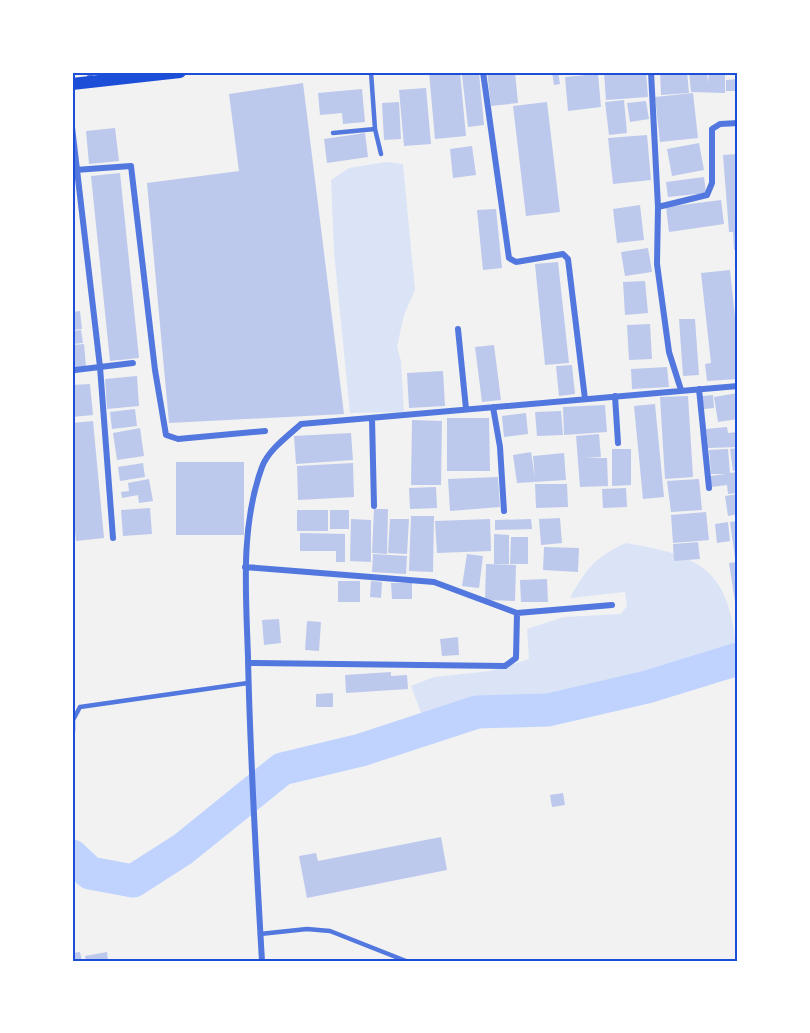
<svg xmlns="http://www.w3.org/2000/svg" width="810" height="1033" viewBox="0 0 810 1033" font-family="'Varela Round',sans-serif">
<rect width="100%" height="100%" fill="#f2f2f2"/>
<path fill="#dbe4f7" d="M386,162L403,164L415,290L404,315L397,347L401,361L404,412L350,413L334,252L331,180L349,168Z
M626,543C674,552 717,558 730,612C733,625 736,635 735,649L707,661L601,691L554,702L484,701L456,708L425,724L411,686L434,677L490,671L529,659L527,629L564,617L621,614L627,606L625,592L570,598C586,569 595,557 626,543Z"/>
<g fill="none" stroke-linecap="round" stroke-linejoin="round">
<path stroke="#bfd3fe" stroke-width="33" d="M72,856L90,873L133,881L183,849L282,769L361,750L477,712L548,710L647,687L738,659"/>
</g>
<path fill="#bdc9ec" d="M429,72H460L466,136L435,139Z
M487,72H515L518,103L491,106Z
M552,72H558L560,84L554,85Z
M624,72H646L648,97L606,100L604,73Z
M660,72H687L689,93L661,95Z
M689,72H707L708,82L709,72H725V93L691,92Z
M479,73L484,125L468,127L462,75Z
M598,74L601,107L568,111L565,77Z
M738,79V91H726V80Z
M303,83L344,414L169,423L147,183L239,171L229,94Z
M426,88L431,144L404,146L399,90Z
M362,89L365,122L343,124L342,113L320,115L318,93Z
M693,93L698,138L660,142L655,97Z
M624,100L627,133L609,135L605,102Z
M646,101L649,119L630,122L627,103Z
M399,102L401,139L384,140L382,103Z
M547,102L560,212L526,216L513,106Z
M115,128L119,161L89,164L86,131Z
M365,133L368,157L327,163L324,139Z
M647,135L651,180L613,184L608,138Z
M699,143L704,170L672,176L667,149Z
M472,146L476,175L453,178L450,149Z
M738,154V250H734L733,232H729L723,155Z
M120,173L139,358L110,361L91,176Z
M704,177L706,193L668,197L666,182Z
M721,200L724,224L669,232L666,207Z
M640,205L644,240L617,243L613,209Z
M496,209L502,268L483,270L477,210Z
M648,248L652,272L625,276L621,252Z
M558,262L569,363L545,365L535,264Z
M730,270L738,345V379L707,381L705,364L711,363L701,273Z
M645,281L648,313L625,315L623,282Z
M80,311L82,329L72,330V312Z
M679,319H695L699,375L683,376Z
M650,324L652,359L629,360L627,325Z
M81,330L83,343L72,344V331Z
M84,344L86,367L72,369V345Z
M494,345L501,400L482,402L475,347Z
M572,365L575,394L559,396L556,366Z
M667,367L669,387L632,389L631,369Z
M443,371L445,406L409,408L407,373Z
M137,376L139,406L107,409L105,379Z
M90,384L93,415L72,417V385Z
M738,393V419L718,422L714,397Z
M713,395L714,408L704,409L702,396Z
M688,396L693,477L665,479L660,397Z
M655,404L664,497L643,499L634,406Z
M605,405L607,432L564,435L563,407Z
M135,409L137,426L112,429L110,412Z
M561,411L563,435L537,436L535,412Z
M526,413L528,434L504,437L502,416Z
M447,418H489L490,471H447Z
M412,420L442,421L441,485H411Z
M93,421L104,538L76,541L72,499V423Z
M727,427L728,433L738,432V447L708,448L706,429Z
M140,428L144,456L117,460L113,433Z
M351,433L353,460L296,464L294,436Z
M599,434L601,457L585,458H607L608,486L580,487L576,436Z
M738,448V470L733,471L730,449Z
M612,449H631V485L612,486Z
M728,449L730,473L738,472V493L728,494L727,485L711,487L710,476L726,474H711L709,450Z
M531,452L535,478L533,456L564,453L566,480L517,483L513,455Z
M176,462H244V535H176Z
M143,463L145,477L120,481L118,467Z
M353,463L354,497L298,500L297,466Z
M498,477L500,507L450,511L448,479Z
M149,479L153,501L139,503L138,495L122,498L121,492L129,491L128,483Z
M699,479L702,510L671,512L667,481Z
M535,484H567L568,507L536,508Z
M436,487L437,508L410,509L409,488Z
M626,488L627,507L603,508L602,489Z
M738,494V514L728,516L725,496Z
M150,508L152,534L123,536L121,510Z
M374,509H388L387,554L372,553Z
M297,510H328V531H297Z
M330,510H349V529H330Z
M706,512L709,540L673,543L671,515Z
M411,516H434L433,572L409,571Z
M560,518L562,543L541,545L539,519Z
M351,519L371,520V562L350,561Z
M390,519H409L407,554L388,553Z
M490,519L491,551L437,553L435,521Z
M531,519L532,529L495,530V520Z
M738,521V558H735L730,522Z
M728,522L730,541L717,543L715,524Z
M300,533L345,534V562H336V551H300Z
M494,534L509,535V564H494Z
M511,537H528V564H510Z
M698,542L700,559L674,561L673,544Z
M544,547L579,548L578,572L543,570Z
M373,554L407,556L406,574L372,572Z
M467,554L483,556L479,588L462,586Z
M738,562V614H737L729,563Z
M486,564L516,565L515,601L485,600Z
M547,579L548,602H521L520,580Z
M338,581H360V602H338Z
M371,581L382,582L381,598L370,597Z
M391,583H412V599H392Z
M279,619L281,643L264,645L262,620Z
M307,621L321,622L319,651L305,650Z
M458,637L459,655L442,656L440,639Z
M391,672V676L407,675L408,689L346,693L345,675Z
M333,693V707H316V694Z
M563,793L565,805L552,807L550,795Z
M441,837L447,870L307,898L299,856L316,853L318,861Z
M80,952L82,961H72V953Z
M107,952L108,961H86L85,956Z"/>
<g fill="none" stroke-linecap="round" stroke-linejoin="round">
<path stroke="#5277de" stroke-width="4.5" d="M371,72L375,129L381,154
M333,133L375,129
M73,731V720L80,707L248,683
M260,934L307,929L330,931L406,961"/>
<path stroke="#5277de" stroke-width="6" d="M90,72L91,82
M483,72L509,258L516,262L563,254L568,259L585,399
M651,72L658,207L657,264L669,352L681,390
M72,127L100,367L113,538
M75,170L131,166L155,370L166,435L178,439L265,431
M658,207L707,195L712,183V129L720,124L738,123
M458,329L466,409
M75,370L133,363
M699,389L709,488
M615,396L618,443
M493,407L500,447L504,511
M372,418L374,506
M245,567L434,582L517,613L612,605
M248,663L505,666L516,658L517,613
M262,961C256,859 250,758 248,657C246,595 240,527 262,467C268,450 288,436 301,424L738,386"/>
<path stroke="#1d4ed8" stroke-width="12" d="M72,84L180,72"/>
</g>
<rect width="810" height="1033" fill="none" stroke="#ffffff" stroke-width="147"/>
<rect x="74" y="74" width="662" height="886" fill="none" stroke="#1d4ed8" stroke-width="2"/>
</svg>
